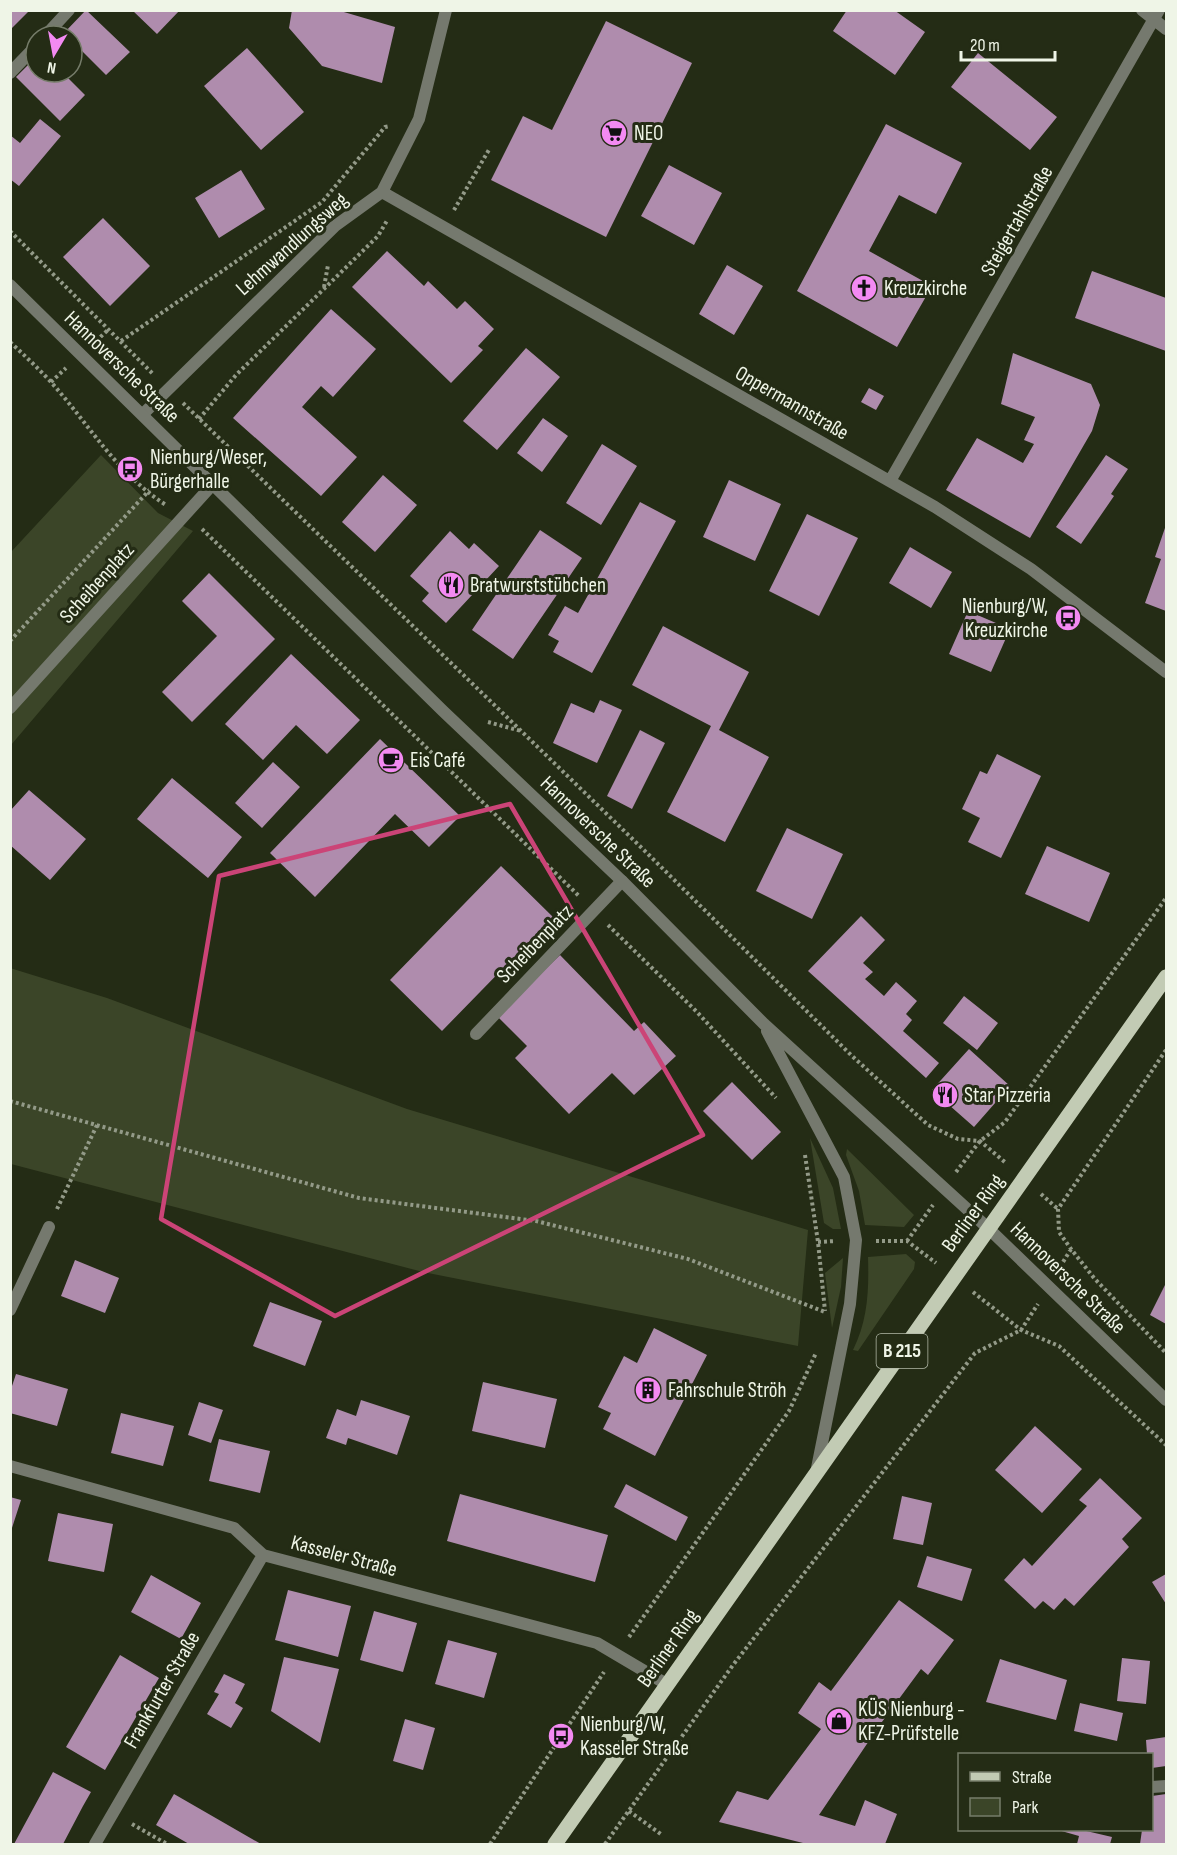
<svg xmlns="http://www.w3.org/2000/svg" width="1177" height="1855" viewBox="0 0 1177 1855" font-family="'Sofia Sans Condensed',sans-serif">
<rect width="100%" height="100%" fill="#242c15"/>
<path fill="#3b4528" d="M101,455L158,513L193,531L11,745V552Z
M10,968L107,998L407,1109L808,1230L798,1346L423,1272L11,1164Z
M810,1138L833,1188L841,1229H833L824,1223Z
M847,1149L914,1215L904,1227L865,1225L859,1191L846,1155Z
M906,1254L915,1262L914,1269L858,1351L853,1350C868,1320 869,1290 868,1257Z
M843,1258L841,1287L832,1328L825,1273Z"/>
<path fill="#af8cad" d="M10,10H30L10,30Z
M86,10L130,52L106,75L72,41V36L64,33Z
M132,10H180L157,34Z
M292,10H337L395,27L382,83L322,66L289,28Z
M847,10H894L925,32L895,75L833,31Z
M606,21L692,63L606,237L491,180L523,116L552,130Z
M247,48L304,112L261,150L204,86Z
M978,53L1057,117L1030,150L951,87Z
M36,57V72H62L85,95L60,121L16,77Z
M40,119L61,136L19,186L10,179V135L20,143Z
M886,124L962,163L936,214L899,195L869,251L932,286L897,347L797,291Z
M669,165L722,193L694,245L641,216Z
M241,170L265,209L219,238L195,198Z
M103,218L150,266L110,306L63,257Z
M387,251L424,286L428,281L457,309L465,301L494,329L478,346L483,350L451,383L352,287Z
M727,265L763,286L734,335L699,314Z
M1092,271L1166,298V351L1075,318Z
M331,309L376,349L333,397L321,386L302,407L357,457L321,496L233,418Z
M526,348L560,377L497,450L463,421Z
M1013,353L1091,384L1100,405L1092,431L1030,538L946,490L977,438L1023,463L1034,444L1024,440L1035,417L1001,404Z
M869,388L884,396L876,410L861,402Z
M543,418L568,436L542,472L517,453Z
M602,444L637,466L601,525L566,503Z
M1106,455L1128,469L1111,494L1114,496L1081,544L1056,527Z
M383,475L417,505L375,552L342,522Z
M729,480L781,504L755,561L703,537Z
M640,502L676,521L592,673L553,652L559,641L548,635L565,606L578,613Z
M807,514L858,538L819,616L769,591Z
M1166,525V611L1145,603L1161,559L1155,557Z
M540,530L582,558L513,659L472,630Z
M450,531L469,549L474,543L499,566L446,623L422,601L429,593L410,576Z
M910,547L952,572L931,608L889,583Z
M209,573L275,639L192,722L162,692L217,636L182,601Z
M968,611L1010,629L991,672L949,654Z
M663,626L749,672L719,730L769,757L725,842L667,812L711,726L632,685Z
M291,654L360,720L327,754L296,725L263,760L225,724Z
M600,700L622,710L597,763L553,743L571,703L594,713Z
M640,730L665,743L632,809L607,796Z
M380,739L460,816L429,847L395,814L315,897L270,853Z
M997,754L1041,776L1001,858L968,842L980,818L962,809L980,771L987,774Z
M273,762L300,787L262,828L235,803Z
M172,778L242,837L208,878L137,819Z
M29,790L86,839L50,880L10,845V811Z
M787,828L843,854L812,919L756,891Z
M1047,846L1110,873L1089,922L1025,894Z
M501,866L553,917L442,1031L390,980Z
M861,916L885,940L863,963L873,972L865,979L884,996L896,982L917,1001L906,1014L912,1020L903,1031L939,1063L926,1078L808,971Z
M560,955L634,1031L644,1022L676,1056L634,1095L612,1073L569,1114L515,1058L527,1046L497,1016Z
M964,996L998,1023L977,1050L943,1023Z
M969,1049L1010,1086L974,1127L932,1090Z
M732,1082L781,1132L752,1160L703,1111Z
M75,1260L119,1278L105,1313L61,1296Z
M1166,1283V1324L1150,1315Z
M270,1302L322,1321L305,1366L253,1346Z
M654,1328L707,1355L655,1456L603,1429L611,1413L598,1407L624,1356L637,1363Z
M16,1374L68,1389L57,1426L10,1413V1392Z
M483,1382L557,1399L545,1448L472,1431Z
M361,1400L410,1416L397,1455L348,1438L346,1445L326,1438L337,1409L356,1416Z
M199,1402L223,1410L211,1443L188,1435Z
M121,1413L174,1426L163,1466L111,1453Z
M1035,1426L1082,1469L1042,1513L995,1470Z
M219,1439L270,1451L260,1493L209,1481Z
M1100,1478L1142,1518L1122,1539L1129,1547L1074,1606L1065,1598L1054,1610L1043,1601L1035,1609L1004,1580L1024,1558L1032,1566L1087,1506L1079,1500Z
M626,1484L688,1517L676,1541L614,1507Z
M460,1494L608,1535L595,1582L447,1541Z
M902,1496L932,1503L923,1545L893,1539Z
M10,1497L21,1500L11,1531H10Z
M58,1513L113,1524L104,1572L48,1561Z
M927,1556L972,1569L962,1601L917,1587Z
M1166,1574V1604L1152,1582Z
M151,1575L201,1603L181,1639L131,1612Z
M288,1590L351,1606L338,1657L275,1640Z
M899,1600L954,1640L928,1675L921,1669L879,1726L819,1815L855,1826L865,1800L897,1814L885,1844H807L719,1822L737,1791L768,1800L821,1729L798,1713L819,1682L831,1691Z
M374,1611L417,1623L403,1672L360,1660Z
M448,1640L497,1653L484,1698L435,1684Z
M120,1655L159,1678L105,1770L66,1747Z
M284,1657L339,1669L320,1743L271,1711Z
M1122,1658L1150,1661L1146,1704L1117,1701Z
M1000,1659L1067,1680L1056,1720L986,1702Z
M224,1674L245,1684L235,1703L243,1708L231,1728L207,1714L219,1694L214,1692Z
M1080,1703L1123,1713L1117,1741L1074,1731Z
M405,1719L435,1728L423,1770L393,1761Z
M1166,1737V1766L1152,1768V1754H1147L1146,1740Z
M53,1772L91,1792L83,1806L63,1844H14Z
M174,1794L261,1844H189L156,1825Z
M1166,1794V1844H1140L1142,1830H1152V1796Z
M1058,1830H1082L1112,1837L1110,1844H1077L1079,1836Z"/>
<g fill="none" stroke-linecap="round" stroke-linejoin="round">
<path stroke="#939a88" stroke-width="4" stroke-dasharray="3 3" stroke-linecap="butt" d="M454,210L490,148
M10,231L154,375
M324,287L328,265
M96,341L109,329
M121,341L322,202L385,127L390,126
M10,342C24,355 37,367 50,381C89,424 116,473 166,505
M51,382L66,368
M183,403L649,855L852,1056L928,1125L958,1139L980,1141L1006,1163
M199,419L236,375L378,236L388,219
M202,529L579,896
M10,641L168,470
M488,722L521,731
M608,925L697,1012L776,1098
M1166,1050L1058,1209L1059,1232L1071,1249L1094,1278L1166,1353
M10,1101L359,1198L536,1221L688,1259L825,1312
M805,1155L818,1242L825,1311
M956,1172L980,1141L1005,1122L1166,898
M1041,1194L1058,1209
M57,1209L98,1123
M876,1241H907L936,1263
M907,1241L933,1205
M818,1242L836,1241
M1060,1267L1071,1249
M973,1292L1021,1330L1059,1346L1166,1445
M629,1637L789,1411L816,1353
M629,1811L662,1835
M132,1824L167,1844
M490,1844L604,1672
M605,1844L733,1665L975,1353L1021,1330L1038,1304"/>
<path stroke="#75796e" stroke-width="12" d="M45,36L69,10
M10,73L36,46
M10,708L213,484
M476,1034L622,881
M1152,1787L1166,1786"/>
<path stroke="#75796e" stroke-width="12" d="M1142,10L1166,29
M382,192L935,507L1031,569L1166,672
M143,414L335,226L382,192L419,119L446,10
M890,481L1159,10
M989,1229L1166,1400
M10,1310L49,1227
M10,1466L234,1528L263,1555L597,1643L668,1685
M95,1844L263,1555"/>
<path stroke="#75796e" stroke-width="12" d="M10,285L443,711L622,881L764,1024L989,1229
M767,1031L844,1177L856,1240L850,1304L816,1473"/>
<path stroke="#c2cbb4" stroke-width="15" d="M555,1844L1166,977"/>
</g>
<path fill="none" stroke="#cb4477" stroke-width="4.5" stroke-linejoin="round" d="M510,804L703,1135L335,1316L161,1219L219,876Z"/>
<defs>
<symbol id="supermarket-disc" viewBox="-11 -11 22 22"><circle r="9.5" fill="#f38af2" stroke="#242c15"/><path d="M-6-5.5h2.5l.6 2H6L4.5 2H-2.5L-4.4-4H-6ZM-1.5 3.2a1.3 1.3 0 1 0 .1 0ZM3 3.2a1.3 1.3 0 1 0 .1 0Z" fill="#111"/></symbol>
<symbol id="church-disc" viewBox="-11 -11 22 22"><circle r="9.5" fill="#f38af2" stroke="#242c15"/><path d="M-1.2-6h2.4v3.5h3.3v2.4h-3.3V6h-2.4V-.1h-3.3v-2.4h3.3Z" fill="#111"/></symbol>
<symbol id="bus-disc" viewBox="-11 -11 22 22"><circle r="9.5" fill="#f38af2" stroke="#242c15"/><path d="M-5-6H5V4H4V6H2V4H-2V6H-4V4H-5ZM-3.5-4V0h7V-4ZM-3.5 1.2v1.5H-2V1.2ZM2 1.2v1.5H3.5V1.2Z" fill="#111"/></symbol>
<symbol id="restaurant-disc" viewBox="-11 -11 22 22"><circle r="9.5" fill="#f38af2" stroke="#242c15"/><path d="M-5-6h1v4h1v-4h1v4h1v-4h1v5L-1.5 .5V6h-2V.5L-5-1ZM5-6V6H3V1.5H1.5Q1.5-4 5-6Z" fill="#111"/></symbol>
<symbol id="cafe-disc" viewBox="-11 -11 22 22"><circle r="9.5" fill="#f38af2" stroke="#242c15"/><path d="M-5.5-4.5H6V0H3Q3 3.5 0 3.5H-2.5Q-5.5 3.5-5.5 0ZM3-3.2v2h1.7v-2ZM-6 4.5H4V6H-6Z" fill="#111"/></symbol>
<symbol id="building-disc" viewBox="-11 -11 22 22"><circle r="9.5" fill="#f38af2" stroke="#242c15"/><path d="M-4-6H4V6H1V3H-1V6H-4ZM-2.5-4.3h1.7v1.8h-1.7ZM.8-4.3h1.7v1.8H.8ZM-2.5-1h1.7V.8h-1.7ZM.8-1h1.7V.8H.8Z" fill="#111"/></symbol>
<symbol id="shop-disc" viewBox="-11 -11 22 22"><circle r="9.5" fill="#f38af2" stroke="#242c15"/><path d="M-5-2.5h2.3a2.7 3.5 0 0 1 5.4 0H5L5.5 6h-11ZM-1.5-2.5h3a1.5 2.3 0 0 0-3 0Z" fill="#111"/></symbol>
</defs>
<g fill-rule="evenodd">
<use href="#supermarket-disc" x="599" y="118" width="30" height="30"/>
<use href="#church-disc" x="849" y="273" width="30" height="30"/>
<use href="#bus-disc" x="115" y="454" width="30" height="30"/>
<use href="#restaurant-disc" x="436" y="570" width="30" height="30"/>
<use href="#bus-disc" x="1053" y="603" width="30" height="30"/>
<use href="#cafe-disc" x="376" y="745" width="30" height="30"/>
<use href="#restaurant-disc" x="930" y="1080" width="30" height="30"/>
<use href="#building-disc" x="633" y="1375" width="30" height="30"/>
<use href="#shop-disc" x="824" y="1706" width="30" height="30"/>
<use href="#bus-disc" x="546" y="1721" width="30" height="30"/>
</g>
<g text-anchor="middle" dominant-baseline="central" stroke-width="6" stroke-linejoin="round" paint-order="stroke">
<rect fill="#242c15" stroke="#b2b9a8" stroke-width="1.5" x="876.5" y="1334" width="51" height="34" rx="4.5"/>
<g font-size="20" font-weight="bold" fill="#eff5e7">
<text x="902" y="1351">B 215</text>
</g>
<g font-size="21" fill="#eff5e7" stroke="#242c15" text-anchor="start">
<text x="634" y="133">NEO</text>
<text x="884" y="288">Kreuzkirche</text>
<text x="150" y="457">Nienburg/Weser,<tspan x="150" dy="24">Bürgerhalle</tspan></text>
<text x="470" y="585">Bratwurststübchen</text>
<text x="1048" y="606" text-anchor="end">Nienburg/W,<tspan x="1048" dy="24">Kreuzkirche</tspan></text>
<text x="410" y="760">Eis Café</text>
<text x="964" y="1095">Star Pizzeria</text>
<text x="668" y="1390">Fahrschule Ströh</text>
<text x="858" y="1709">KÜS Nienburg -<tspan x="858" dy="24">KFZ-Prüfstelle</tspan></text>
<text x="580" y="1724">Nienburg/W,<tspan x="580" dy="24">Kasseler Straße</tspan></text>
</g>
<g font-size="21" fill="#eff5e7" stroke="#242c15">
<text transform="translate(1017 221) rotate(-60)">Steigertahlstraße</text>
<text transform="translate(292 244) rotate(-42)">Lehmwandlungsweg</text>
<text transform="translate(122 367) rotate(44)">Hannoversche Straße</text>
<text transform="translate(792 403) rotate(30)">Oppermannstraße</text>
<text transform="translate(97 583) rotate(-48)">Scheibenplatz</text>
<text transform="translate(598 832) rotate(44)">Hannoversche Straße</text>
<text transform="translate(535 944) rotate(-46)">Scheibenplatz</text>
<text transform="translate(973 1213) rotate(-54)">Berliner Ring</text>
<text transform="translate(1068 1278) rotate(44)">Hannoversche Straße</text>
<text transform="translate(344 1556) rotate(15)">Kasseler Straße</text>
<text transform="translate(668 1648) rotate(-55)">Berliner Ring</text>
<text transform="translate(162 1690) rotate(-60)">Frankfurter Straße</text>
</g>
</g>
<rect width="1177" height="1855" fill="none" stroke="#eff5e7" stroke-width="24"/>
<rect x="958" y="1753" width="195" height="78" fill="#242c15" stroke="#757c69" stroke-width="1.5"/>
<rect x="970" y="1772" width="30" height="9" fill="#c2cbb4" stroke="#757c69" stroke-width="1.5"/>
<text x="1012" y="1783" font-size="18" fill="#eff5e7">Straße</text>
<rect x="970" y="1798" width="30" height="18" fill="#3b4528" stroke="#757c69" stroke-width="1.5"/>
<text x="1012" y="1813" font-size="18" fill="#eff5e7">Park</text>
<g transform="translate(54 54) rotate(190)"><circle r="28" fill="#242c15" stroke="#757c69" stroke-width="1.5"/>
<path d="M0-4.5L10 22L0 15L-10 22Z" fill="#f38af2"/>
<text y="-9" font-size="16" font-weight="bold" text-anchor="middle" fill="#eff5e7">N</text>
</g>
<path d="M961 51v9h94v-9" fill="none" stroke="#eff5e7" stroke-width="3"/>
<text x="970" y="51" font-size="18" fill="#eff5e7" stroke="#242c15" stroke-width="4.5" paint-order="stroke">20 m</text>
</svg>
